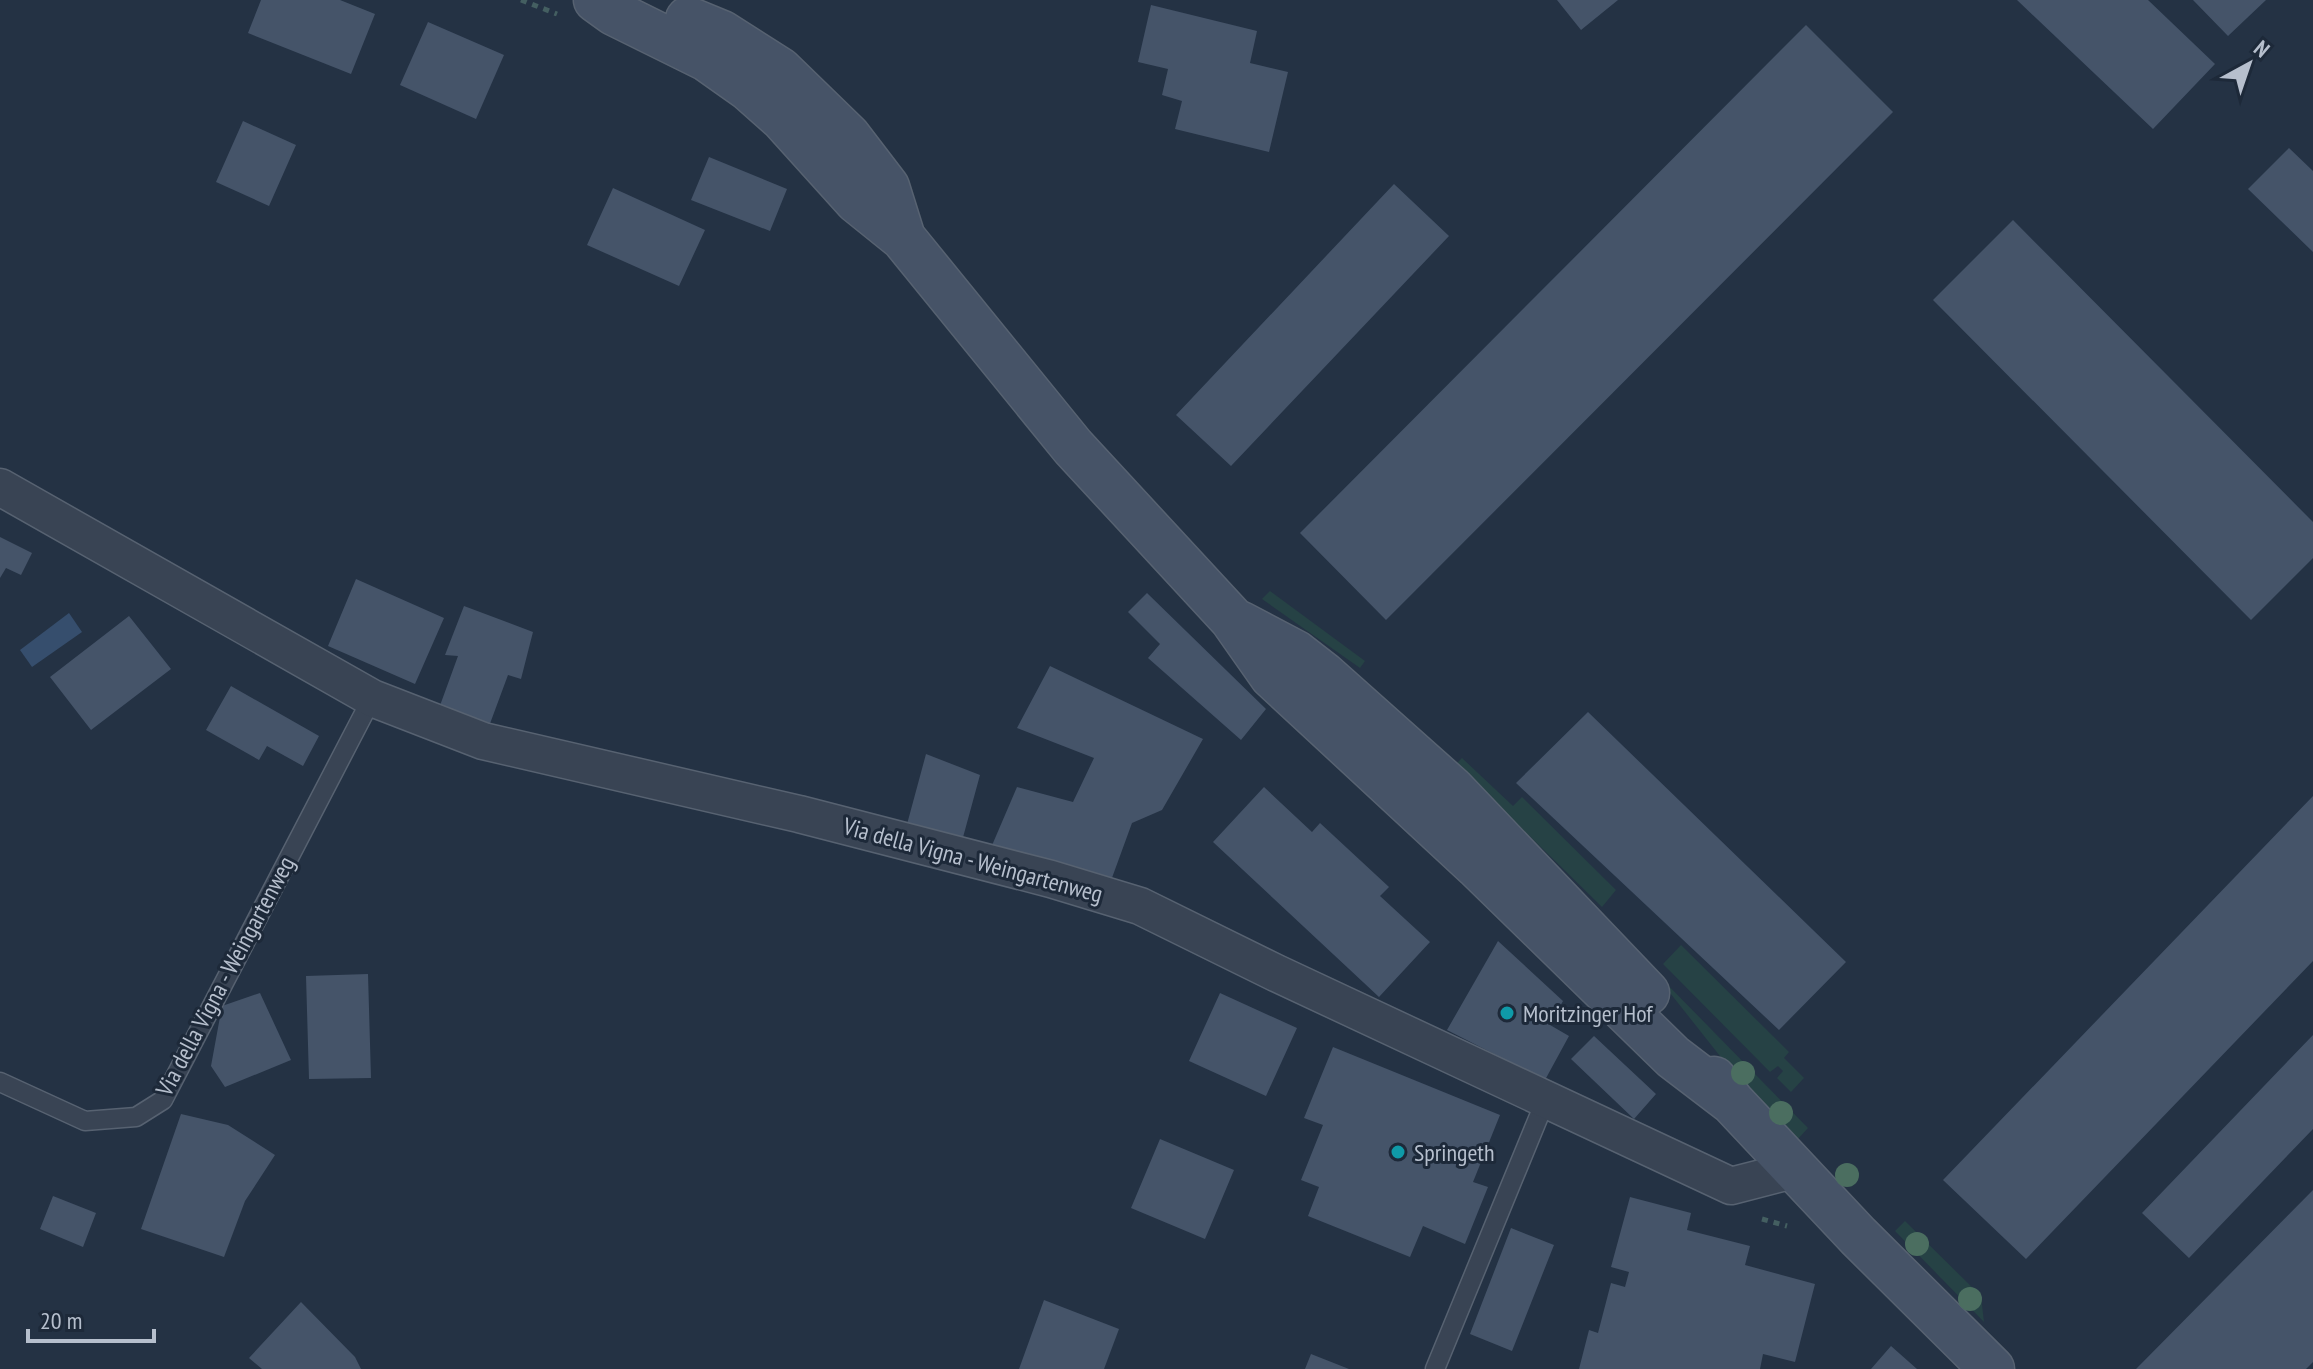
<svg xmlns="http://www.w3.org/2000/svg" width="2313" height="1369" viewBox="0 0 2313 1369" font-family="'PT Sans Narrow',sans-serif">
<rect width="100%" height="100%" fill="#243244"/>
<path fill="#264245" d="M1270,591L1365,661L1360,668L1262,599Z
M1462,758L1513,806L1522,797L1616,890L1602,907L1456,764Z
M1681,945L1789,1052L1784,1058L1804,1078L1791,1092L1777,1078L1783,1071L1778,1066L1770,1072L1663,964Z
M1660,977L1808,1128L1798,1139L1746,1089L1659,979Z
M1905,1221L1981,1296L1984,1322L1895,1231Z"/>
<path fill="#364e6d" d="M69,613L82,632L32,667L20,650Z"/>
<path fill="#455469" d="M261,0H340L375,14L351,74L248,33Z
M1557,0H1618L1581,30Z
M2017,0H2148L2215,64L2153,129Z
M2193,0H2266L2228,36Z
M1151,5L1257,31L1250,63L1288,72L1269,152L1175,129L1182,101L1162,95L1168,69L1138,62Z
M428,22L504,55L476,119L400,85Z
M1806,25L1893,112L1386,620L1300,533Z
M243,121L296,145L269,206L216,182Z
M2289,148L2313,171V252L2248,189Z
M709,157L787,189L770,231L691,200Z
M1394,184L1449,236L1231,466L1176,415Z
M613,188L705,230L679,286L587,245Z
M2013,220L2313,522V558L2251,620L1933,300Z
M0,537L32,553L21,575L6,568L0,578Z
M356,579L444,618L415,684L328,646Z
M1147,593L1266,709L1241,740L1148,658L1160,644L1128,612Z
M464,606L533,632L521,679L508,675L488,729L438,711L458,656L445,655Z
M129,616L171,669L91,730L50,677Z
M1050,666L1203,739L1162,810L1132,823L1109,886L987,857L1017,787L1073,802L1094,758L1017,728Z
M231,686L319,736L303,766L267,746L259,760L206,730Z
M1588,712L1846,962L1779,1030L1516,783Z
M926,754L980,775L962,841L906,828Z
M1264,787L1312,832L1320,823L1389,887L1380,896L1430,942L1379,997L1213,842Z
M2313,796V961L2026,1259L1943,1180Z
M1498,941L1563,1001L1550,1025L1569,1036L1545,1080L1447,1030Z
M368,974L371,1078L309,1079L306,976Z
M260,993L291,1060L225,1087L211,1066L222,1006Z
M1220,993L1297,1028L1266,1096L1189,1061Z
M2313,1035V1129L2189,1258L2142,1213Z
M1594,1036L1656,1094L1634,1119L1571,1059Z
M1333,1047L1500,1115L1473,1182L1488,1187L1465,1244L1423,1226L1410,1257L1308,1216L1319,1187L1301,1180L1323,1125L1304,1118Z
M181,1114L228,1125L275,1155L245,1201L224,1257L141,1229Z
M1160,1139L1234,1170L1205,1239L1131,1208Z
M2313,1190V1362L2306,1369H2136Z
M53,1196L96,1213L83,1247L40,1229Z
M1630,1197L1691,1213L1687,1230L1750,1246L1745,1265L1815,1284L1795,1362L1763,1354L1760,1369H1579L1589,1330L1598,1333L1611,1283L1625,1287L1629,1272L1611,1267Z
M1511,1228L1554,1245L1512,1351L1470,1334Z
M1044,1300L1119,1329L1104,1369H1019Z
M301,1302L355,1357L361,1369H262L249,1358Z
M1891,1346L1917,1369H1871Z
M1311,1354L1349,1369H1305Z"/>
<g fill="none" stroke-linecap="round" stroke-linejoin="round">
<defs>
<path id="service" d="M0,1082L85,1121L136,1117L163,1100L372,698
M1435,1369L1546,1099"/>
<path id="minor" d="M0,487L372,698L483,741L799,814L1051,879L1140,906L1276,973L1731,1186L1797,1169"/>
<path id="secondary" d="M596,0L614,13L707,59L748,88L783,119L857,201L903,238L1073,447L1232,619L1272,676L1477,866L1673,1057L1732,1102
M688,19L722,33L780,70L848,136L887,187L903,238
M1241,624L1296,653L1323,674L1452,789L1647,993
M1714,1079L1732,1102L1858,1236L1992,1369"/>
</defs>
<use href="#service" stroke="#576271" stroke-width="21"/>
<use href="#minor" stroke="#576271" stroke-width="39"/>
<use href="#secondary" stroke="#576271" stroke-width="47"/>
<path stroke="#445f61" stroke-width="5" stroke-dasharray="6 6" stroke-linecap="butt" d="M521,0L557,14
M1762,1219L1787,1226"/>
<use href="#service" stroke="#394454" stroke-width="18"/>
<use href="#minor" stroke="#394454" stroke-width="36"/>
<use href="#secondary" stroke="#465367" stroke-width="44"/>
</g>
<g fill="#4b6e60">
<circle cx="1743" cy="1073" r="12"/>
<circle cx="1781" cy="1113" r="12"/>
<circle cx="1847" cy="1175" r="12"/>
<circle cx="1917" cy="1244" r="12"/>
<circle cx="1970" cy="1299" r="12"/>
</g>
<g fill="#0f9aa8" stroke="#1d2939" stroke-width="3">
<circle cx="1507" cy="1013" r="8"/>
<circle cx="1398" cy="1152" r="8"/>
</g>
<g text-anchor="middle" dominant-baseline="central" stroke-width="6" stroke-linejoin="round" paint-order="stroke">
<g font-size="24" fill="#b6bfcd" stroke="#1d2939">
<text transform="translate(973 860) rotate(15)">Via della Vigna - Weingartenweg</text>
<text transform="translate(225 976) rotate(-62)">Via della Vigna - Weingartenweg</text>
</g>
<g font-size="24" fill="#b6bfcd" stroke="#1d2939" text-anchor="start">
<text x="1523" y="1013">Moritzinger Hof</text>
<text x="1414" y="1152">Springeth</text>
</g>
</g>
<g transform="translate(2249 64) rotate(40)" stroke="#1d2939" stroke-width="6" paint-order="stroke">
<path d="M0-6L14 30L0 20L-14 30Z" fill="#b6bfcd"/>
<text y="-12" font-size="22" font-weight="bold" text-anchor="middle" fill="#b6bfcd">N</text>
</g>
<path d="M28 1329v12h126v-12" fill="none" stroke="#b6bfcd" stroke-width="4"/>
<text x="40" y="1329" font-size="24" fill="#b6bfcd" stroke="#1d2939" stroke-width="6" paint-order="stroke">20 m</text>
</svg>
